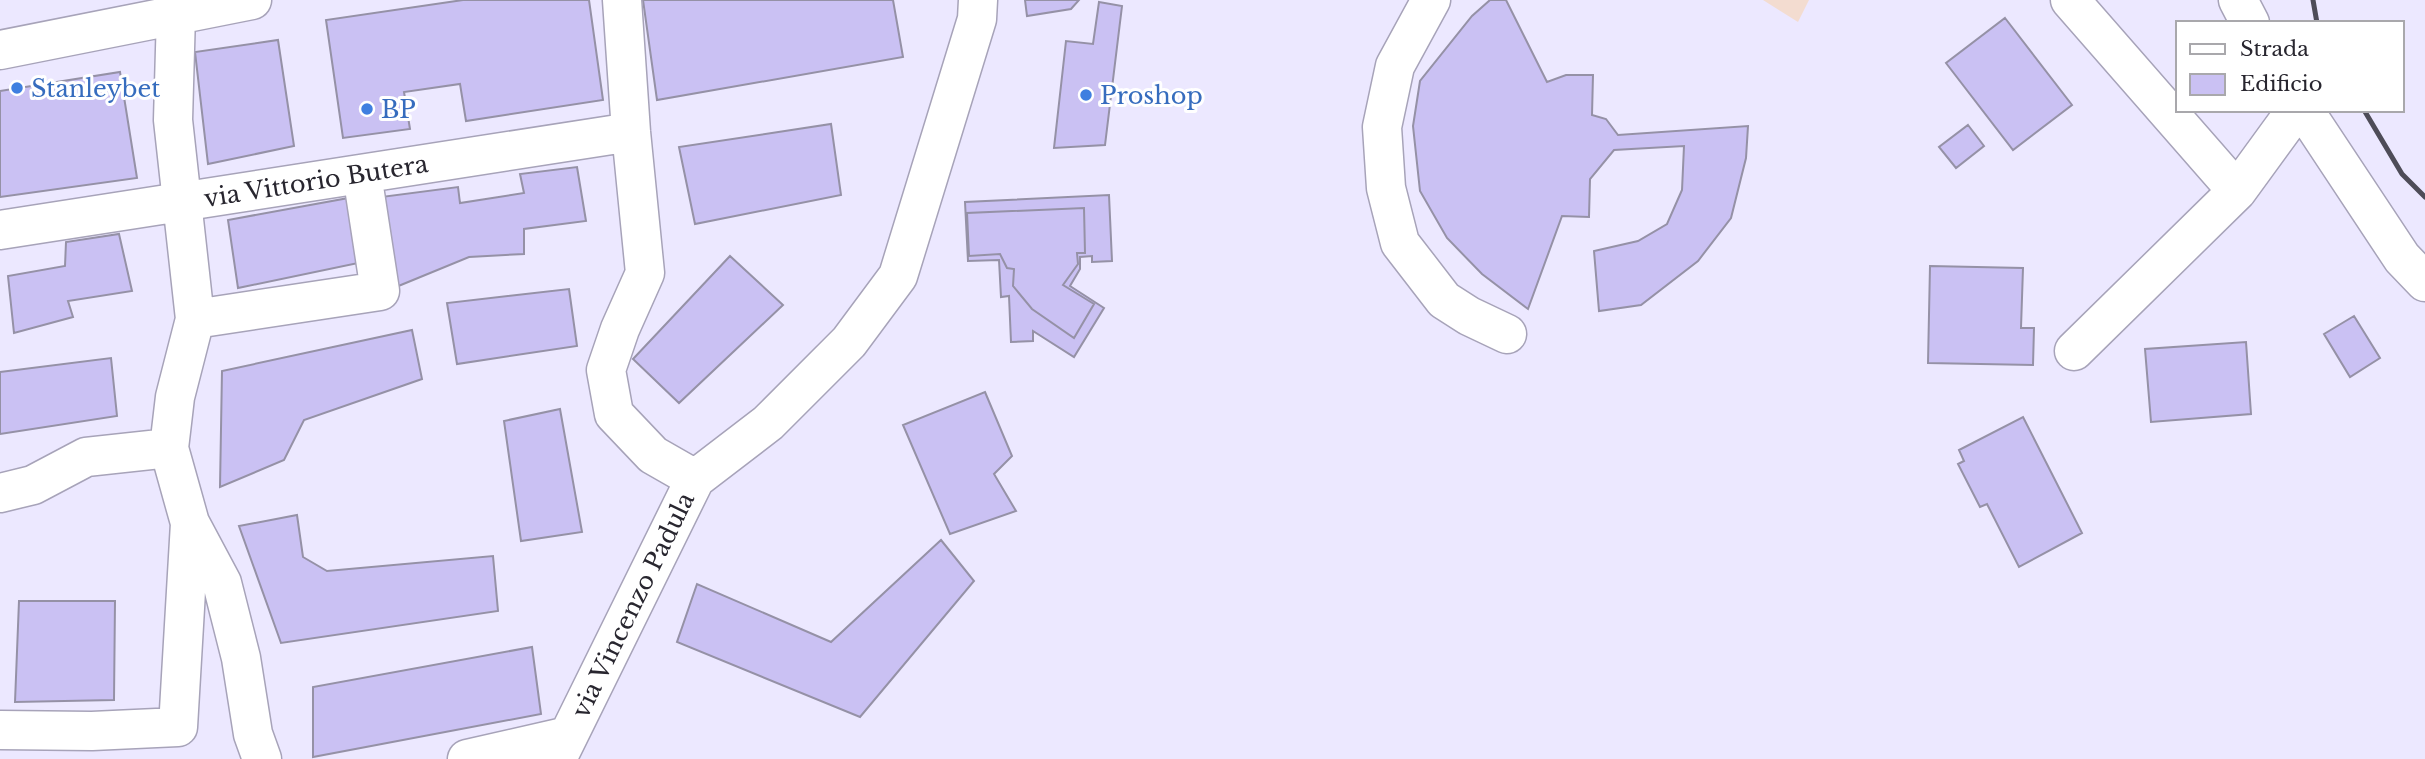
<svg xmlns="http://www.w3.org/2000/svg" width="2425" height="759" viewBox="0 0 2425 759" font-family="'Libre Baskerville',serif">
<rect width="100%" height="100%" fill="#ece8ff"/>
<path fill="#f3dcd0" d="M1763,0H1809L1798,22Z"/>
<path fill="#cac1f3" stroke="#9591a6" stroke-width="2" d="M463,0H589L603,100L466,121L460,84L404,92L410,129L343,138L326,20Z
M643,0H893L903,57L657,100Z
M1025,0H1079L1071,9L1027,16Z
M1490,0H1506L1547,82L1566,75H1593L1592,115L1606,119L1618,135L1748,126L1746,158L1731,218L1698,261L1641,305L1599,311L1594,251L1638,241L1667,224L1682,190L1684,146L1614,150L1590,179L1589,217L1562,216L1528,309L1482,274L1447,238L1420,191L1413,126L1420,81L1472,16Z
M1099,2L1122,6L1105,145L1054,148L1066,41L1093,44Z
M2005,18L2072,105L2013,150L1946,63Z
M278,40L294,146L208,164L195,52Z
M120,72L137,178L0,197V91Z
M831,124L841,195L695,224L679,147Z
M1968,125L1984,146L1956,168L1939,147Z
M577,167L586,221L524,229V254L469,257L396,287L381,197L458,187L460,203L524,193L520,174Z
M1109,195L1112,261L1092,262V256L1080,257V269L1070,286L1104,308L1074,357L1033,331V341L1011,342L1009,296L1001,297L999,260L968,261L965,202Z
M354,197L363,262L238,288L228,220Z
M1084,208L1085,253H1077L1078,264L1063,285L1094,304L1074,338L1032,309L1013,286L1014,269L1007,268L1000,254L969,256L967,213Z
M119,234L132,291L68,301L73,317L14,333L8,276L65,266L66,242Z
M730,256L783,305L679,403L633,359Z
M1930,266L2023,268L2021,328H2034L2033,365L1928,363Z
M569,289L577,346L457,364L447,303Z
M2354,316L2380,358L2350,377L2324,334Z
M412,330L422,379L304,420L284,460L220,487L222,371Z
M2246,342L2251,414L2151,422L2145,349Z
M111,358L117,416L0,434V372Z
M985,392L1012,456L994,474L1016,511L950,534L903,425Z
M560,409L582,532L521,541L504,421Z
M2023,417L2082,533L2019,567L1987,504L1980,507L1958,464L1964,461L1959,450Z
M297,515L303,557L327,571L493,556L498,611L281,643L239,526Z
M941,540L974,581L860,717L677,642L697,584L831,642Z
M19,601H115L114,700L15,702Z
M532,647L541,714L313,757V687Z"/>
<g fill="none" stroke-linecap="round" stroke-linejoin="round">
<defs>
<path id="minor" d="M622,0L631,132L645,273L620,329L606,370L614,414L653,455L695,479
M1431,0L1395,66L1382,127L1386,188L1400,243L1444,300L1469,316L1507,334
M2070,0L2237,191
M2238,0L2250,23
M176,14L173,120L195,319L175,397L169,448L190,523L222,583L241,658L253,734L262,759
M0,50L252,0
M2304,110L2402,258L2425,282
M0,230L631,132
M195,319L380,291L362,174
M2074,351L2237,191L2296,110
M0,493L33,485L86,457L169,448
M0,730L92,731L178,727L190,523
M467,759L568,736
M557,759L695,479L768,423L849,342L898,276L977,19L978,0"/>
</defs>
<use href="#minor" stroke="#a7a3b9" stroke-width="41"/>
<use href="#minor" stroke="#fff" stroke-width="38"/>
<path stroke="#4e4c58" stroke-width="5" d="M2313,0L2317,23
M2364,110L2402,174L2425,197"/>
</g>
<g fill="#3f7fe0" stroke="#fff" stroke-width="2.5">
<circle cx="17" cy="88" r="7"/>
<circle cx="1086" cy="95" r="7"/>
<circle cx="367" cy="109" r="7"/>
</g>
<g text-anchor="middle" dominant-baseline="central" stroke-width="6" stroke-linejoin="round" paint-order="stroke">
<g font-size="24" fill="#366cbe" stroke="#fff" text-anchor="start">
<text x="31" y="88">Stanleybet</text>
<text x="1100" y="95">Proshop</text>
<text x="381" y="109">BP</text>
</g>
<g font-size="24" fill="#28262f" stroke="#fff">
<text transform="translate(316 181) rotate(-9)">via Vittorio Butera</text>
<text transform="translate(633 605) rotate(-64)">via Vincenzo Padula</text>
</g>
</g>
<rect x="2176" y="21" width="228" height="91" fill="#ffffff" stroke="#a9a8ac" stroke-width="2"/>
<rect x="2190" y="44" width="35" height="10" fill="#ffffff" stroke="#a9a8ac" stroke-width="2"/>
<text x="2240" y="56" font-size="21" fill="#28262f">Strada</text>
<rect x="2190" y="74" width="35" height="21" fill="#cac1f3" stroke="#a9a8ac" stroke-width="2"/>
<text x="2240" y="91" font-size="21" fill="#28262f">Edificio</text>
</svg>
